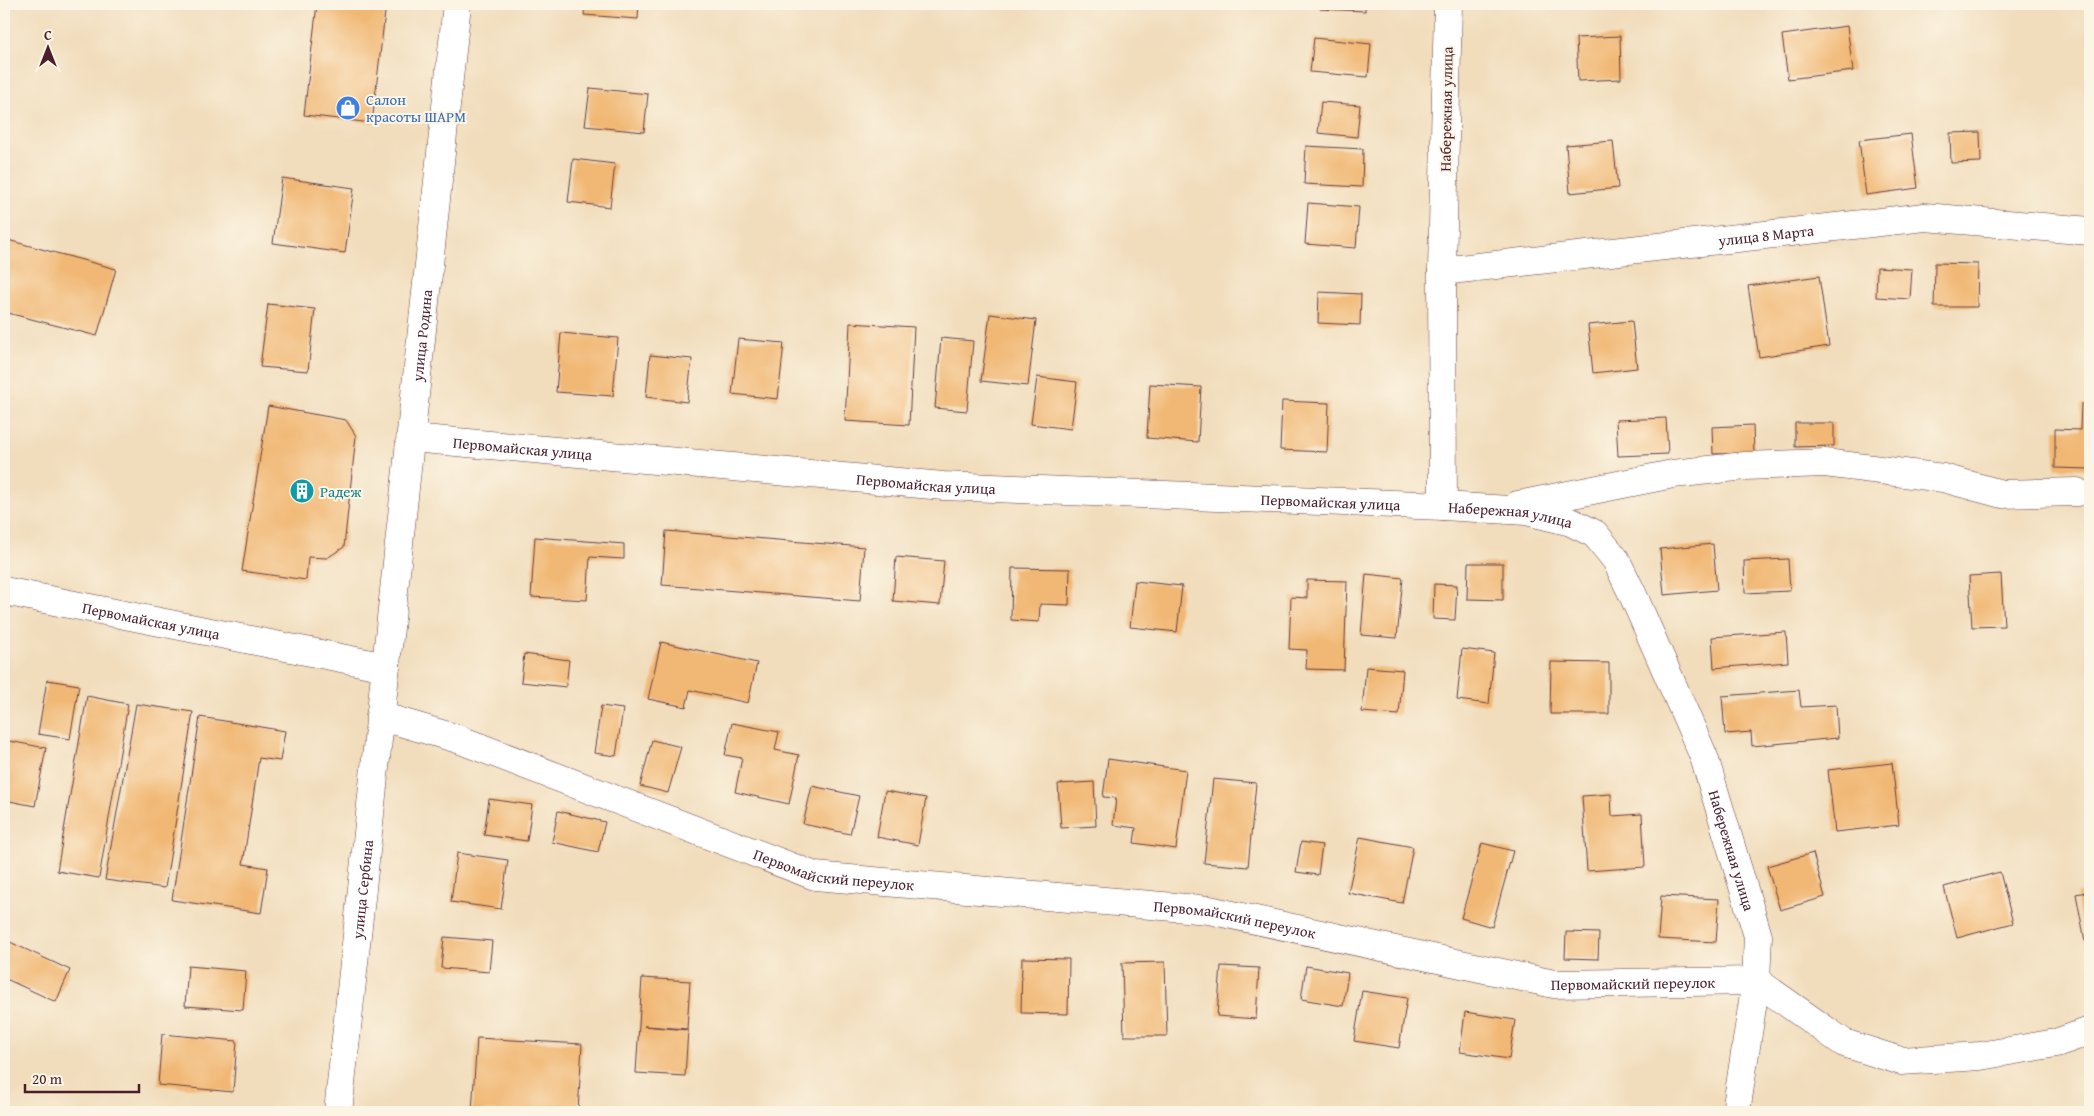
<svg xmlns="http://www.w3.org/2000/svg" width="2094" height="1116" viewBox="0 0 2094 1116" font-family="'Gentium Book Plus',serif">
<rect width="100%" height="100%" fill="#fcf5e5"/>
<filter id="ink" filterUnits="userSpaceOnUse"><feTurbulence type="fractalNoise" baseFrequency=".02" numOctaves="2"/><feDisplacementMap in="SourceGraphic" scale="10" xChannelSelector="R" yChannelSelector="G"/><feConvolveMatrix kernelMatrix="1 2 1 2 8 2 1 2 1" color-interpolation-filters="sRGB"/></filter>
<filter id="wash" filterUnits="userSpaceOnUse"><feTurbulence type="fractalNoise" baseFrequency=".0096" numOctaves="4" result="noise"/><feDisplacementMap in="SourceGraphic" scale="20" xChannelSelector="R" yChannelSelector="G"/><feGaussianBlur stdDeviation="1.12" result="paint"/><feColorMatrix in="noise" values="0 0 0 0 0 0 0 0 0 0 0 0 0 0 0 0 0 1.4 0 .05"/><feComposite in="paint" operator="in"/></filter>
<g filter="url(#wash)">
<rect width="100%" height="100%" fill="#f1ddbc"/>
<g id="blocks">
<path fill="#f1b875" d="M317,4H386L372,123L304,115Z
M585,4H639L638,19L584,15Z
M1321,4H1365V11L1320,9Z
M1847,26L1853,71L1788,79L1782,35Z
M1620,36L1621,79L1578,81L1576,38Z
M1314,38L1371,44L1368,77L1310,72Z
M590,88L648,94L644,132L585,126Z
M1321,102L1360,105L1357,137L1318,133Z
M1980,132L1981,162L1951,163L1950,133Z
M1911,134L1918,188L1866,195L1859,140Z
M1613,141L1618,188L1570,193L1566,145Z
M1306,146L1363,149L1362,187L1304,184Z
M573,159L615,164L610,207L568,202Z
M282,178L354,188L345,253L273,243Z
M1308,203L1359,207L1356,248L1305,244Z
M4,239L116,269L97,336L4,312Z
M1935,263L1978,264L1977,307H1934Z
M1877,267L1912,269L1910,299L1876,297Z
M1819,276L1829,346L1759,357L1748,286Z
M1319,292L1361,294L1360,325L1318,323Z
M268,304L315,309L308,371L260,367Z
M990,314L1036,320L1028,386L981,381Z
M1632,321L1637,368L1593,373L1588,325Z
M850,323L914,327L909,425L845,421Z
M561,333L618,338L613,396L556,392Z
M941,338L973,341L967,411L935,408Z
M738,339L784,343L778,399L732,394Z
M650,355L692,359L687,402L646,397Z
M1037,377L1077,382L1071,429L1031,424Z
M1150,384L1201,387L1198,442L1147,438Z
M1282,401L1329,403L1327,452L1280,450Z
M2081,404H2090V469L2055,468V429L2080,430Z
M268,406L346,420L356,436L344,547L327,558L308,557L306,580L242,571Z
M1666,418L1668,454L1618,456L1616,420Z
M1795,423H1834V446L1795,447Z
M1753,425L1754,453L1713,454L1712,427Z
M666,531L864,547L860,601L662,585Z
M535,537L624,544V559L590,557L587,600L531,597Z
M1713,544L1717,590L1664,595L1660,549Z
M896,557L944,561L940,605L893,601Z
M1788,559L1790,591L1745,593L1744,561Z
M1468,563H1503V600L1467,599Z
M1012,568L1070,569L1069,605L1040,604L1039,622L1011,620Z
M1366,574L1403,578L1397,638L1361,635Z
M2001,574L2004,626L1972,627L1969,576Z
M1307,580L1347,581L1344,670L1306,669L1307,650L1289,649L1291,597L1307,598Z
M1135,581L1182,586L1177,632L1130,627Z
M1434,584L1457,585L1455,620L1433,619Z
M1786,632L1788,662L1714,668L1712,637Z
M661,642L757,663L748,703L690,690L686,707L648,699Z
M1462,649L1494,653L1489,704L1457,700Z
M524,654L569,660L566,687L521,682Z
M1551,662L1609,663V714H1550Z
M1366,667L1403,670L1399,715L1362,712Z
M47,680L79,685L70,739L38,734Z
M1799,690L1801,707L1836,705L1838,738L1752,746L1751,732L1725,734L1722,696Z
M87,696L128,704L99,878L57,871Z
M136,704L193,712L165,888L105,880Z
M601,706L623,709L616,756L594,753Z
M200,717L285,731L280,761L259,758L243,864L268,868L261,913L172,900Z
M732,723L779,732L775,750L799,755L789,804L735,792L742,758L725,755Z
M4,740L46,748L35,806L4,800Z
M652,740L681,747L668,793L640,786Z
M1108,759L1186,770L1176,849L1134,843L1136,828L1113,825L1116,798L1103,797Z
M1892,763L1899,825L1835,832L1828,770Z
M1213,779L1256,783L1248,867L1204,863Z
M1094,782L1096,826L1061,828L1058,784Z
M812,786L859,796L850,834L803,824Z
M885,791L926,798L918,845L877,837Z
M1611,794L1612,816L1642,814L1645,867L1587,871L1582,796Z
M489,799L532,805L527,841L484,835Z
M558,811L605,822L598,852L552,842Z
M1360,837L1413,847L1402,903L1348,893Z
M1301,842L1322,845L1318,875L1296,872Z
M1482,843L1513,851L1492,927L1461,918Z
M457,853L508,860L501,909L451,902Z
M1813,853L1825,897L1780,910L1767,866Z
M2000,872L2013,923L1957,938L1944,887Z
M2090,891V940L2085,941L2076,894Z
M1661,896L1719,899L1716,942L1658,939Z
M1566,932L1599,933L1598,959L1565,958Z
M444,937L492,941L489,972L441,968Z
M10,942L70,970L56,1002L4,978V954Z
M1022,958L1069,959L1068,1014L1021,1013Z
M1165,962L1167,1036H1124L1122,963Z
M188,966L246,971L243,1010L185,1006Z
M1221,966L1259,968L1256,1019L1217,1016Z
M1306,966L1348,973L1343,1006L1301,999Z
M642,978L690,981L687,1029L644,1026L688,1030L685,1076L636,1073Z
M1362,991L1407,998L1399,1048L1354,1041Z
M1465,1012L1515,1020L1509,1059L1460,1052Z
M162,1034L237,1041L233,1092L158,1085Z
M477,1038L582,1044L578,1112L472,1111Z"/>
</g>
</g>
<g filter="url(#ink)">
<use href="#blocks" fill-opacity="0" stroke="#633c41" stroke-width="1"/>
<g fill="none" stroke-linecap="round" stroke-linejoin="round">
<defs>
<g id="minor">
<path id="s1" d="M1448,4L1442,271L1443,506L1526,511L1571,522L1595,534L1616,560L1633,595L1704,757L1758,936L1756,981L1736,1112"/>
<path id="s2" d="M1442,271L1925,217L2090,231"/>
<path id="s3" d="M412,438L943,486L1443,506"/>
<path d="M1518,505L1673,474L1745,466L1825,463L1943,478L2002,494L2077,492"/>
<path id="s4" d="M4,591L386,667"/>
<path id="s5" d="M380,716L458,739L815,876L1209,910L1554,984L1756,981L1844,1043L1901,1061L1980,1056L2056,1043L2090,1031"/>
<path id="s6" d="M338,1112L457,4"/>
</g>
</defs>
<use href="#minor" stroke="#633c41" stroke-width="29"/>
<use href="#minor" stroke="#fff" stroke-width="28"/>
</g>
</g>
<defs>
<symbol id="shop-disc" viewBox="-11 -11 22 22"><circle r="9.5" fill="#3f7fe0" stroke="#fcf5e5"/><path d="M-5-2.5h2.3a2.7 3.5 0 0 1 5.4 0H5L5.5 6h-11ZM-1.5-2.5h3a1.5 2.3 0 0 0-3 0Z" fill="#fff"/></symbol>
<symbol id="building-disc" viewBox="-11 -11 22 22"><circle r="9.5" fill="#0f9aa8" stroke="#fcf5e5"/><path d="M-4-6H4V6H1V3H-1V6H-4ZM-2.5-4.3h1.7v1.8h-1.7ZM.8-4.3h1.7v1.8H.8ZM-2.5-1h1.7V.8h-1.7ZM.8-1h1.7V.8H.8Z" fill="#fff"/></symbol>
</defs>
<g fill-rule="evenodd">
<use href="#shop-disc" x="334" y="94" width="28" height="28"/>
<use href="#building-disc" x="288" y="477" width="28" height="28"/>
</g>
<g text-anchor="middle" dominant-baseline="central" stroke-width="4" stroke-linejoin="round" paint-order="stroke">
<g font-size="15" fill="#366cbe" stroke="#fcf5e5" text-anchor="start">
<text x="366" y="99">Салон<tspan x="366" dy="17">красоты ШАРМ</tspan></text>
</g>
<g font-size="15" fill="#4a1f2b" stroke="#fcf5e5">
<text transform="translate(1446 109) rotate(-89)">Набережная улица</text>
<text stroke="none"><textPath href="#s2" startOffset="326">улица 8 Марта</textPath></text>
<text stroke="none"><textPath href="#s6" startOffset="781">улица Родина</textPath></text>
<text stroke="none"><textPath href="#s3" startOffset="111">Первомайская улица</textPath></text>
<text stroke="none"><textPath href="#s3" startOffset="516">Первомайская улица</textPath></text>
<text stroke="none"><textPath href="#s3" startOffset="921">Первомайская улица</textPath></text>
<text stroke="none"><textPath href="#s1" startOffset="570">Набережная улица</textPath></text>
<text stroke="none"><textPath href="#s4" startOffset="150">Первомайская улица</textPath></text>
<text stroke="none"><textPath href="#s1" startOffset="1005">Набережная улица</textPath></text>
<text stroke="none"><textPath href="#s5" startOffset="481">Первомайский переулок</textPath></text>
<text stroke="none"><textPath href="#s6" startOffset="224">улица Сербина</textPath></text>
<text stroke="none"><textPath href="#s5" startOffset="886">Первомайский переулок</textPath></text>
<text stroke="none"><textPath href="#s5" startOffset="1291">Первомайский переулок</textPath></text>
</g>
<g font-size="15" fill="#0d838f" stroke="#fcf5e5" text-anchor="start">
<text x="320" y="491">Радеж</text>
</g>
</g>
<rect width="2094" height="1116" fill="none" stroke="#fcf5e5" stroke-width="20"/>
<g transform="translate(48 48)" stroke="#fcf5e5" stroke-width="4" paint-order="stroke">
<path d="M0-4L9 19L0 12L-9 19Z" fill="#4a1f2b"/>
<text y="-8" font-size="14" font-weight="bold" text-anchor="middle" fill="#4a1f2b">С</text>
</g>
<path d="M25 1084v8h114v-8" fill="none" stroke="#4a1f2b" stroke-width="2.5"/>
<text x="32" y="1084" font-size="15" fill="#4a1f2b" stroke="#fcf5e5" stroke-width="4" paint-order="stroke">20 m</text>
</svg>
